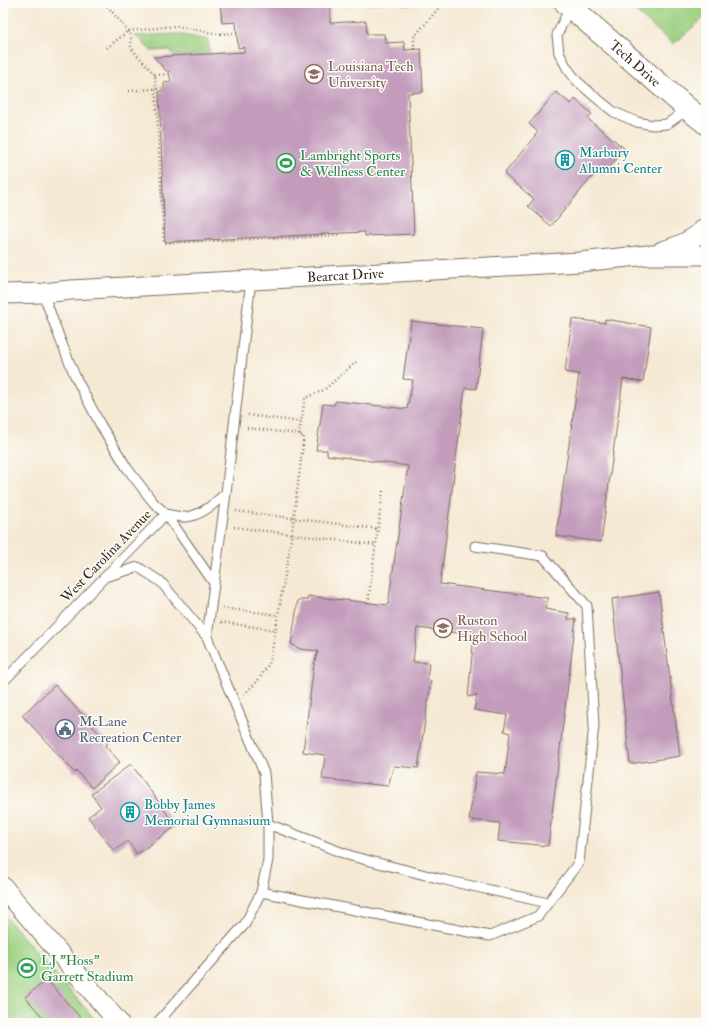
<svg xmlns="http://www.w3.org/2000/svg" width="709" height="1026" viewBox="0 0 709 1026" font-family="'IM FELL Double Pica',serif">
<rect width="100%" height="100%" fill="#fdfcf7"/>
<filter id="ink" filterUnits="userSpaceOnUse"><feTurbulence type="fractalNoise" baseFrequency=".025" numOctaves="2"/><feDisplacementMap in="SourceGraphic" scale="8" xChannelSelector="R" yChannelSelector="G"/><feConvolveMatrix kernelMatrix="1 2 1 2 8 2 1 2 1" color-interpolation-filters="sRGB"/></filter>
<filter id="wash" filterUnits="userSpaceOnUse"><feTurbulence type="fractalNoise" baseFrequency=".012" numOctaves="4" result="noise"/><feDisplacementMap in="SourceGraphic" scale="16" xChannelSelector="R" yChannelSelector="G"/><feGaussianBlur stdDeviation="0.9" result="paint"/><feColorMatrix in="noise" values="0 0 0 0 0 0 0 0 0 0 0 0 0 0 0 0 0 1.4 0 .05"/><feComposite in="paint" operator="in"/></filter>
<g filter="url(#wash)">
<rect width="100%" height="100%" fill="#f5e9d4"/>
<path fill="#9bd081" stroke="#6b7d50" d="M626,3H706V16L673,44Z
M177,34L208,40L210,54L175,56L170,50L151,51L139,38L135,36Z
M3,914L98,1023H3Z"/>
<g id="blocks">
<path fill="#c39cbc" d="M220,3H330V23L366,21L367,34H384L385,43L404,42L405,50L421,49L423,92L408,93L414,234L365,236V232L165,242L159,91H164V83L171,82L169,71H166L154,57L244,52V47L238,48L236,22L222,23Z
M556,92L571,104L575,99L592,114L588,119L625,149L603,175L597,171L551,226L528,206L534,199L504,174L538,132L529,124Z
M572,319L605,323V319L651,327L643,382L623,379L601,542L556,536L579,374L565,372Z
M411,321L483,329L476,389L465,388L440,584L548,598L545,609L569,613L568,619H576L548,846L498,841L500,823L469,820L476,772L505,774L510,733L504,731L507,715L474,710L477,695L468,697L474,635L417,628L413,662L429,663L427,679L431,681L418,768L394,766L388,786L322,779L325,755L303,752L314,664L318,651L300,649L291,644L298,600H307L308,596L388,605L408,466L327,455V450H316L323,404L334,405L336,401L407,409L413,380L403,379Z
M659,592L680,756L630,764L612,599Z
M55,685L108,743L105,746L120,762L92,788L77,771L75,773L22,715Z
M131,764L176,826L137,854L128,841L114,851L88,817L101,807L91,794Z
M47,980L85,1023H48L25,997Z"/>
</g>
</g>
<g filter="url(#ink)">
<use href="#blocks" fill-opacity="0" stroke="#7c6d5e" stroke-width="1"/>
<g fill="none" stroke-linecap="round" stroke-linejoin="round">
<defs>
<path id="service" d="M570,7L557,35L559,53L567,68L577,81L594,96L614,112L637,122L653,125L667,124L688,109
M43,293L60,339L75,376L100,424L127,468L153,502L166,514L214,583
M105,577L138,567L161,582L207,637
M3,682L166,514C172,515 179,517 185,517C201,516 215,503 226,493L251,280
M268,824L351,856L445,880L548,903
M261,892L490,936L538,916L579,862L594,725L587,606L543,556L475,546
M157,1023L245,924L261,892L268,860V824L264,773L207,637L226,493"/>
<g id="minor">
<path d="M662,251C679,246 694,240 706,227"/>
<path id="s1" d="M3,294L43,293L71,290L580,262L648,255H706"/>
<path d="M3,887L119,1023"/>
</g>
<g id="secondary">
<path id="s2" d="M566,3L688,109L706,123"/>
</g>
</defs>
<use href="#service" stroke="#7c6d5e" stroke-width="11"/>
<use href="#minor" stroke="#7c6d5e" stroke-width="21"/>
<use href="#secondary" stroke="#7c6d5e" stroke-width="24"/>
<path stroke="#7c6d5e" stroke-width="2.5" stroke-dasharray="1 3" stroke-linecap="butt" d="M105,3L131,35V48L155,75L164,243L341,235
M330,7L442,4
M107,48L128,31L176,26L218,34L237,33
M414,49V37L443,3
M155,75L170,74
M129,91L164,88
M248,415L301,422
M247,428L299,434
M236,511L378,529
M234,527L376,545
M368,603L383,490
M223,608L278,615
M221,622L275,630
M244,694L257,682L270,662L291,540L304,436H299L305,398L324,390L356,362"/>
<use href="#service" stroke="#fff" stroke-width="9"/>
<use href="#minor" stroke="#fff" stroke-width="19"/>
<use href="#secondary" stroke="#fff" stroke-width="22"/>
</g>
</g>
<defs>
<symbol id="university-ring" viewBox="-11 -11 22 22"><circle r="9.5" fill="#fdfcf7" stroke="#8d6e63" stroke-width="1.5"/><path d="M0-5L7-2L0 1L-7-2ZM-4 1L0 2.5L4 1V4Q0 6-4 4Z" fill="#8d6e63"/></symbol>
<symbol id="building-ring" viewBox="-11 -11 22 22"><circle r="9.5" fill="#fdfcf7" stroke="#0f9aa8" stroke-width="1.5"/><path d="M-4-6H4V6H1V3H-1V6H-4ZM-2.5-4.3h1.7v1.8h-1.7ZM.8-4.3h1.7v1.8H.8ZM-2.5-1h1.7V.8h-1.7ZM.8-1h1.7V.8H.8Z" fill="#0f9aa8"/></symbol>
<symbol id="stadium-ring" viewBox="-11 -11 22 22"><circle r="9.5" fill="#fdfcf7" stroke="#2e9e5b" stroke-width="1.5"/><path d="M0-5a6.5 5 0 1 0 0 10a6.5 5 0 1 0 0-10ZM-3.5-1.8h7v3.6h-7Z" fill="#2e9e5b"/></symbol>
<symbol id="school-ring" viewBox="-11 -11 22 22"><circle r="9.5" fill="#fdfcf7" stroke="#8d6e63" stroke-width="1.5"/><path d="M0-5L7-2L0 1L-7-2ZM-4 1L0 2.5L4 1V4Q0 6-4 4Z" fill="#8d6e63"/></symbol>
<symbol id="civic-ring" viewBox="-11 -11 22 22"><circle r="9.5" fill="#fdfcf7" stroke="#5c6f8a" stroke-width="1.5"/><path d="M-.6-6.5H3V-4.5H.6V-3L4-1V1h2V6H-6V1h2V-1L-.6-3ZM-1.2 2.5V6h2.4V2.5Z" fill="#5c6f8a"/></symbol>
</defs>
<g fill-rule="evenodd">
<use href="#university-ring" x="303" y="63" width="22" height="22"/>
<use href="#building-ring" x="554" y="149" width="22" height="22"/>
<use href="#stadium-ring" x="275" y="152" width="22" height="22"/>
<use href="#school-ring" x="432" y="617" width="22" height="22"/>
<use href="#civic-ring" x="54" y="718" width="22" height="22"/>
<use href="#building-ring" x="119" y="801" width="22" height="22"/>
<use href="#stadium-ring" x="16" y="957" width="22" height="22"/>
</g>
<g text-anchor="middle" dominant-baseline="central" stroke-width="3" stroke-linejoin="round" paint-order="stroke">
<g font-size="14" fill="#3b2a1e" stroke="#fdfcf7">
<text stroke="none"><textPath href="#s2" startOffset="92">Tech Drive</textPath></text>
<text stroke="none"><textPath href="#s1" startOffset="343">Bearcat Drive</textPath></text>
<text transform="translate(106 556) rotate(-46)">West Carolina Avenue</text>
</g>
<g font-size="14" fill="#785e54" stroke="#fdfcf7" text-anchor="start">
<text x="328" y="66">Louisiana Tech<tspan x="328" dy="16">University</tspan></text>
<text x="457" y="620">Ruston<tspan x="457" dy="16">High School</tspan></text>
</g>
<g font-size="14" fill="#0d838f" stroke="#fdfcf7" text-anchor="start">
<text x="579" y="152">Marbury<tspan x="579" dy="16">Alumni Center</tspan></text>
<text x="144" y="804">Bobby James<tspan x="144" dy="16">Memorial Gymnasium</tspan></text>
</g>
<g font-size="14" fill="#27864d" stroke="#fdfcf7" text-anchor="start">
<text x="300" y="155">Lambright Sports<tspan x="300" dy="16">&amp; Wellness Center</tspan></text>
<text x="41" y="960">LJ "Hoss"<tspan x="41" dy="16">Garrett Stadium</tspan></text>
</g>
<g font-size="14" fill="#4e5e75" stroke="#fdfcf7" text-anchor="start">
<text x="79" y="721">McLane<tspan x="79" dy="16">Recreation Center</tspan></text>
</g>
</g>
<rect width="709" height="1026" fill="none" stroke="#fdfcf7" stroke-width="16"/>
</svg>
